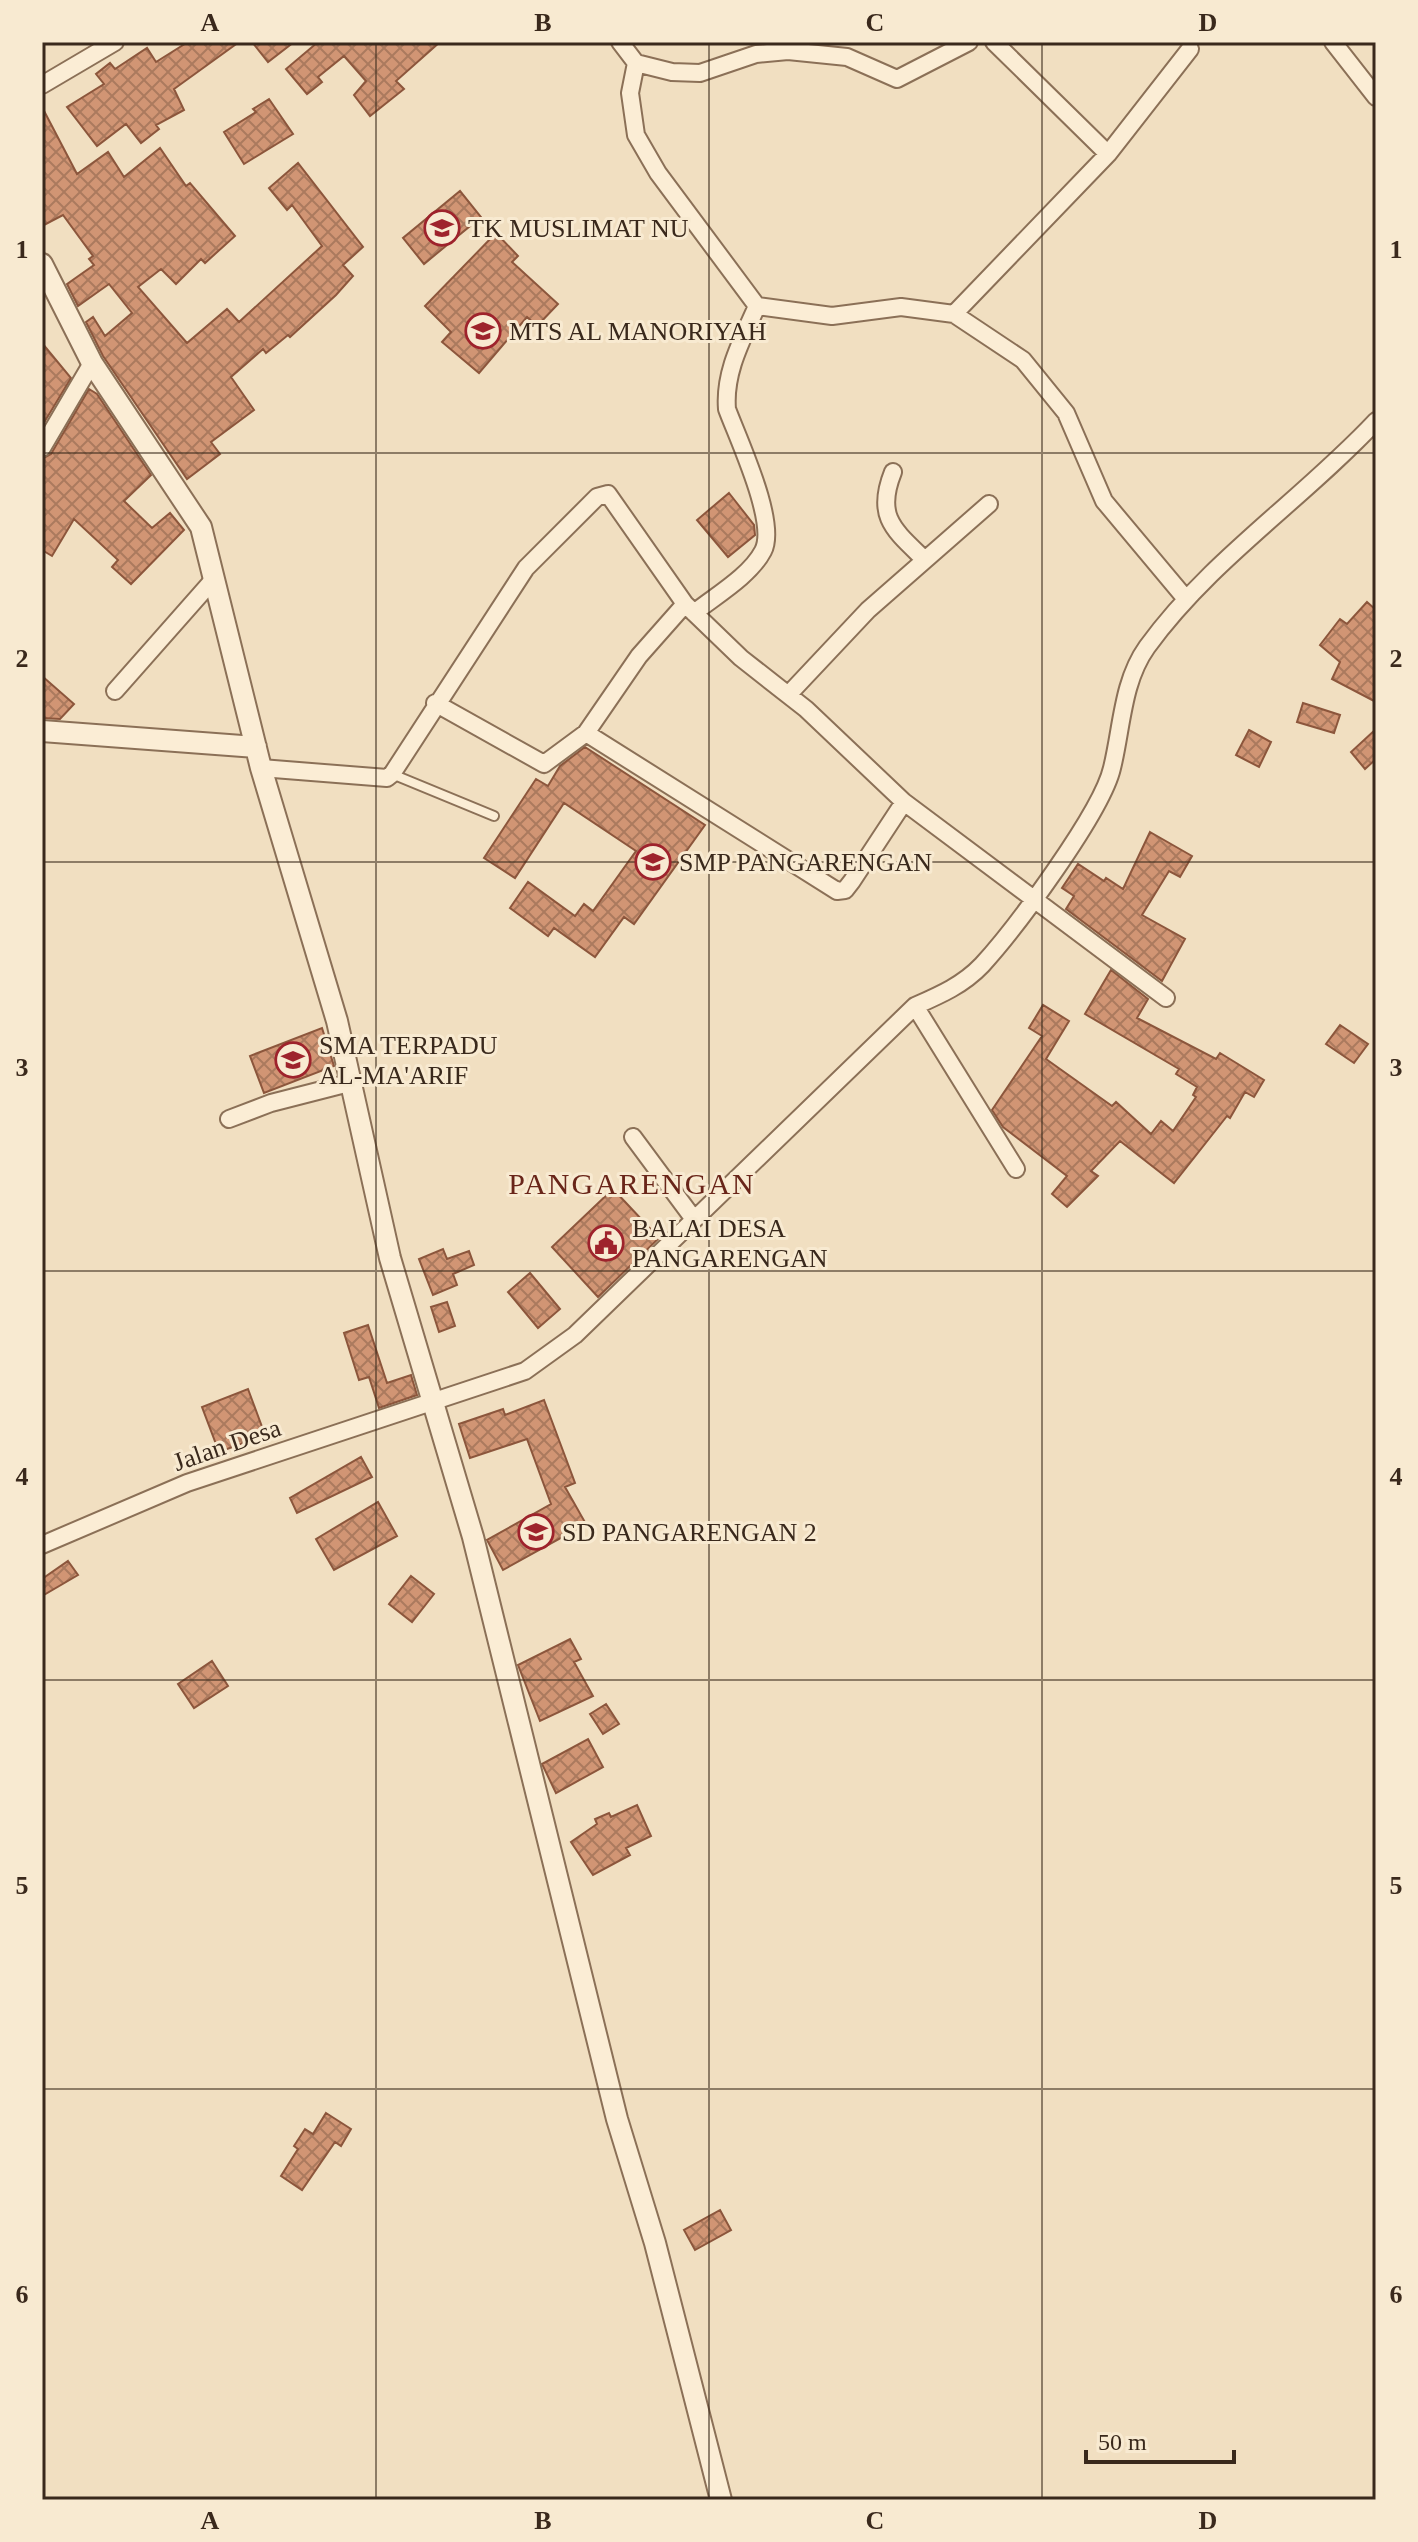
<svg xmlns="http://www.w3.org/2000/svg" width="1418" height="2542" viewBox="0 0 1418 2542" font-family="'Times New Roman',serif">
<defs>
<pattern id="building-cross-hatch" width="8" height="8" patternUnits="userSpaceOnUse" patternTransform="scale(2)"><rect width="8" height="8" fill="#d19574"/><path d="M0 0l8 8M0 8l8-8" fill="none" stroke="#ab7a5e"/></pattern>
</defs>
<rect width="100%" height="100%" fill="#f1dfc1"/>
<path fill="url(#building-cross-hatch)" stroke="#8c563c" stroke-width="2" d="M188,42H239L174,89L184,110L156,125L159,129L141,143L126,124L97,146L67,107L104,84L96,74L110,63L115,69L147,48L156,62Z
M252,42H294L268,62Z
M318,42H440L396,81L404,89L370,116L354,95L366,81L344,56L318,77L322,82L307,94L286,69Z
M269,99L293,134L244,164L224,132L256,112L253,109Z
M42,107L77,174L108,152L124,177L160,148L186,186L190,183L235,236L205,263L201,259L176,284L161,269L138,287L187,343L227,309L239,322L322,246L292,205L287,210L269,188L298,163L363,247L343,265L353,276L336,295L290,337L288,335L266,353L263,349L231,377L254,410L211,442L220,454L187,479L103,356L86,322L93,317L105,336L132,313L109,284L78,306L67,284L94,265L89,259L93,256L63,215L42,226Z
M460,191L481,217L424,264L403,238Z
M496,233L518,256L512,262L558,304L537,326L527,317L479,373L442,342L451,332L425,306Z
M42,343L71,378L42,426Z
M89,389L97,394L151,475L124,501L152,528L170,513L184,530L131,584L112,567L118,560L74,519L52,556L42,550V459L51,454Z
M729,493L754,525L755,535L728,557L697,520Z
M1367,602L1376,610V702L1332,679L1340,662L1320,645L1340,619L1347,624Z
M42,676L74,704L60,719L42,718Z
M1303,703L1340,715L1334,733L1297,722Z
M1376,729V759L1365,769L1351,752Z
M1249,730L1271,742L1259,767L1236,755Z
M585,747L705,825L634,924L624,917L595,957L554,928L548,936L510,908L528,882L575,916L584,904L593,911L636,851L564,803L515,878L484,858L536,779L548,786L560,766Z
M1150,832L1192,856L1180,877L1169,871L1142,915L1185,939L1162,981L1066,909L1074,896L1062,888L1078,864L1104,881L1106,878L1123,889Z
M1111,970L1148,999L1137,1018L1216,1059L1220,1053L1264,1080L1254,1097L1245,1092L1230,1118L1227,1116L1174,1183L1120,1141L1091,1171L1098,1176L1067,1207L1052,1194L1067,1176L1003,1127L992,1110L1042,1036L1029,1028L1043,1005L1069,1021L1046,1059L1112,1106L1116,1102L1151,1134L1161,1121L1173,1131L1196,1097L1193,1095L1197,1087L1176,1074L1179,1069L1085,1014Z
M1340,1025L1368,1044L1354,1063L1326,1044Z
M322,1028L334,1066L264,1093L250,1056Z
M613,1189L659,1238L598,1297L552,1247Z
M443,1249L447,1259L469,1251L474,1265L453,1274L457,1285L433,1295L419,1259Z
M530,1273L560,1309L538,1328L508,1292Z
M447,1302L455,1326L439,1332L431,1307Z
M368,1325L387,1383L411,1375L417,1395L379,1408L369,1377L359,1380L344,1333Z
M248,1389L265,1435L219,1452L202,1407Z
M544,1400L575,1483L565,1487L586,1524L503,1570L487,1540L551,1504L527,1439L470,1458L459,1424L503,1409L505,1415Z
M361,1457L372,1477L297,1513L290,1498Z
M378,1502L397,1536L334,1570L316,1539Z
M68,1561L78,1575L42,1596V1579Z
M411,1576L434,1594L412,1622L389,1604Z
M570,1639L581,1659L574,1662L593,1696L540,1721L518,1665Z
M212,1661L228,1686L194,1708L178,1684Z
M606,1704L619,1724L603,1734L590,1714Z
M588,1739L603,1767L556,1793L542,1764Z
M637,1805L651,1836L626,1848L630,1855L593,1875L571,1842L597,1824L595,1819L609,1813L611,1817Z
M326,2113L351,2129L341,2146L335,2142L302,2190L281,2176L298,2149L294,2146L305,2129L313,2134Z
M720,2210L731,2230L695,2250L684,2230Z"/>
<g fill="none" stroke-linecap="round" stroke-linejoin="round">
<defs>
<path id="service" d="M392,774L494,816"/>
<path id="minor" d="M620,42L636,63L630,93L636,135L658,173L757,306L832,316L901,307L954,314L1023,360L1066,413L1104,501L1186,599
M994,42L1108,154
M1333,42L1376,97
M636,63L672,72L700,73L756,54L788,51L847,57L897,79L969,42
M42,85L115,42
M954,314L1108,154L1190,49
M42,448L92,363
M893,472C875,517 894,530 925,560
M685,604L639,656L586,733L837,891L845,890L852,881L904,802
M694,613C715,596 750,576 763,551C778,523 738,439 727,409C724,372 742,340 757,306
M115,691L213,580
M788,695L868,610L989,504
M435,703L544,764L586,733
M261,768L387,778L392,774L526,568L597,497L608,494L685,604L741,658L806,709L904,802L1166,998
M915,1006L1016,1169
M229,1119L271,1103L353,1082
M633,1137L693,1218
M42,1545L187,1483L525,1371L575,1335L915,1006C940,995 963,985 982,965C1015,929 1102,812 1112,768C1122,728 1122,682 1147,647C1210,560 1303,499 1376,421"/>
<path id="tertiary" d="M42,264L92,363L201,527L261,768L337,1021L390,1258L473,1537L617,2119L655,2243L721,2500
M42,731L256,747"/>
</defs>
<use href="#service" stroke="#8b7057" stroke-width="12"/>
<use href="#minor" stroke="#8b7057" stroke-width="20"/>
<use href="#tertiary" stroke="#8b7057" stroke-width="24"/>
<use href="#service" stroke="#fbedd5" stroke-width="8"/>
<use href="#minor" stroke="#fbedd5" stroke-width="16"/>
<use href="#tertiary" stroke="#fbedd5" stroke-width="20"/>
</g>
<path fill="none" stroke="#3a291c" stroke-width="2" stroke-opacity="0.55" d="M376,42V2500M709,42V2500M1042,42V2500M42,453H1376M42,862H1376M42,1271H1376M42,1680H1376M42,2089H1376"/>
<defs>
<symbol id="school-ring" viewBox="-11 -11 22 22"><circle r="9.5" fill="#f8ead1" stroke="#9e232c" stroke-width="1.5"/><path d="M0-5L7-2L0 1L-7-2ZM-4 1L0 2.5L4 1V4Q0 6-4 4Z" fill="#9e232c"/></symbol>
<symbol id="civic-ring" viewBox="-11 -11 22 22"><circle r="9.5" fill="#f8ead1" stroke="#9e232c" stroke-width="1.5"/><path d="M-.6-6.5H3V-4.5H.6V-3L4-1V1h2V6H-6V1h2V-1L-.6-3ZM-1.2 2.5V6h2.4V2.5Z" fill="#9e232c"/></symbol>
</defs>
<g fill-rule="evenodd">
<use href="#school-ring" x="422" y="208" width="40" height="40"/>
<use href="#school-ring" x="463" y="311" width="40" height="40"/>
<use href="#school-ring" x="633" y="842" width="40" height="40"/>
<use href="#school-ring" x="273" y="1040" width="40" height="40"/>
<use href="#civic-ring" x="586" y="1223" width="40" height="40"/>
<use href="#school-ring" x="516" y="1512" width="40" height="40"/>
</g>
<g text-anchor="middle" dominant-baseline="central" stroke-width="6" stroke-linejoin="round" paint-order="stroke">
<g font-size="26" fill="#3a291c" stroke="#f8ead1" text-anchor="start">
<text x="468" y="228">TK MUSLIMAT NU</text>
<text x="509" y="331">MTS AL MANORIYAH</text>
<text x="679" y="862">SMP PANGARENGAN</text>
<text x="319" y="1045">SMA TERPADU<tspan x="319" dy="30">AL-MA'ARIF</tspan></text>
<text x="632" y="1228">BALAI DESA<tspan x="632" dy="30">PANGARENGAN</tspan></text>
<text x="562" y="1532">SD PANGARENGAN 2</text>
</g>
<g font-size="26" fill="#3a291c" stroke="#f8ead1">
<text transform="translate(227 1445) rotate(-19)">Jalan Desa</text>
</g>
<g font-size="30" letter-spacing="2" fill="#692519" stroke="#f8ead1">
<text x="632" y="1183">PANGARENGAN</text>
</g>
</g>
<rect width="1418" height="2542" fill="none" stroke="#f8ead1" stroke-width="88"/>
<path d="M1086 2450v12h148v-12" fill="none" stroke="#3a291c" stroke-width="4"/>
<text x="1098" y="2450" font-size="24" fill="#3a291c" stroke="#f8ead1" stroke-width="6" paint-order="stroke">50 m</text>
<rect x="44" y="44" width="1330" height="2454" fill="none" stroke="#3a291c" stroke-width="3"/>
<g font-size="26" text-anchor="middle" font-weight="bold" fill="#3a291c">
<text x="210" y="31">A</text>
<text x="543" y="31">B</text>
<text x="875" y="31">C</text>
<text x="1208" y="31">D</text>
<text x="22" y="258">1</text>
<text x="1396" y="258">1</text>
<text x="22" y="667">2</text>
<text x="1396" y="667">2</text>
<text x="22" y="1076">3</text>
<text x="1396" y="1076">3</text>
<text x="22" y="1485">4</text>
<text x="1396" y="1485">4</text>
<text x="22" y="1894">5</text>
<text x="1396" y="1894">5</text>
<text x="22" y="2303">6</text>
<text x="1396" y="2303">6</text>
<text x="210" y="2529">A</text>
<text x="543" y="2529">B</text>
<text x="875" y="2529">C</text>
<text x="1208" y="2529">D</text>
</g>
</svg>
